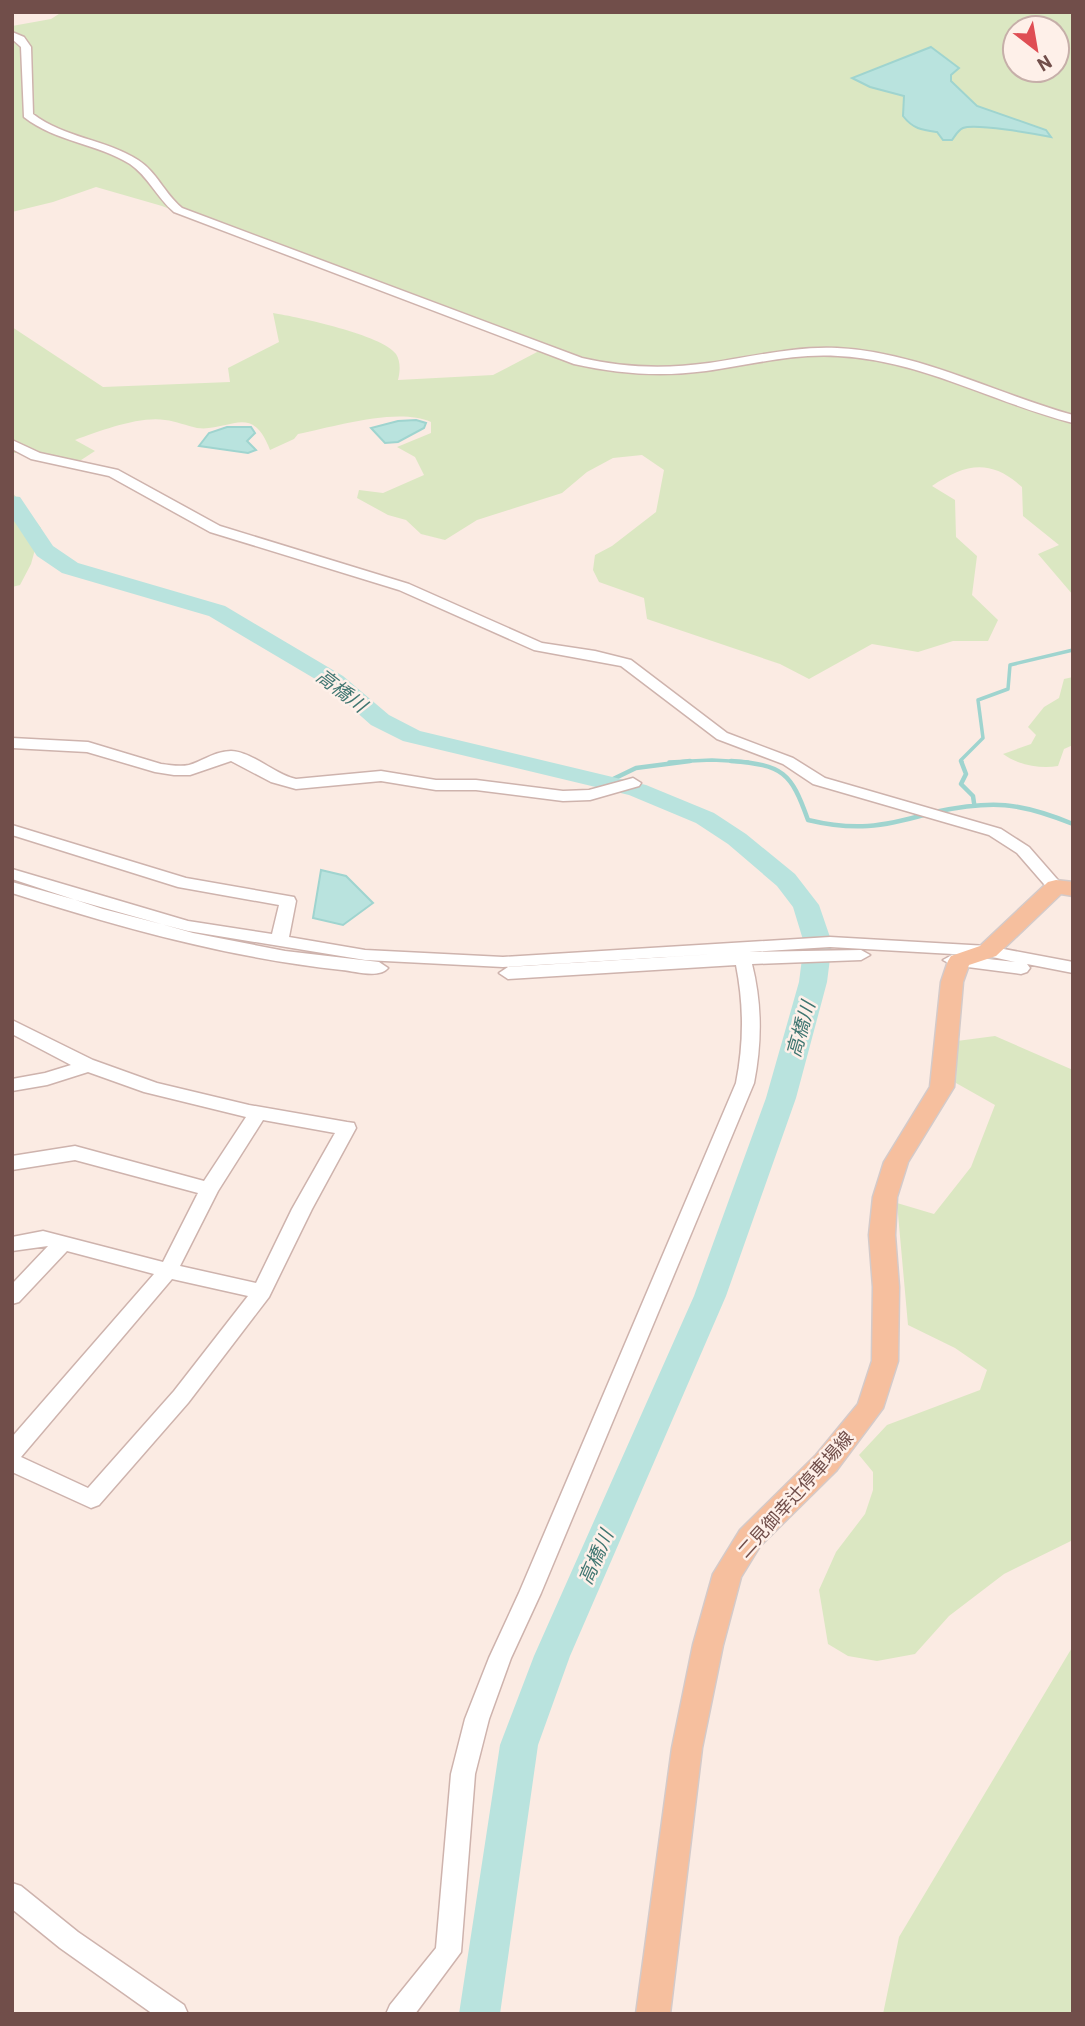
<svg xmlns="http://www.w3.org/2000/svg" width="1085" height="2026" viewBox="0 0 1085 2026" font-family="Barlow,'Noto Sans JP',sans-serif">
<rect width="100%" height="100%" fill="#fbebe3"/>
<path fill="#dbe7c2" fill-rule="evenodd" d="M62,12H1073V595L1038,554L1059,545L1023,516L1022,487C990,458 965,464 932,486L955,500L956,537L977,556L972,595L998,620L988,641H953L918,652L872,644L809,679L780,664L647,619L644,598L599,582L593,570L595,555L612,546L656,512L664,470L642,455L613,458L587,472L562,493L477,520L445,540L421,534L406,520L388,515L357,498L359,490L383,493L424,475L415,457L397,447L431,433V422C397,407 334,427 298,434L294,439L270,450C252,402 230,432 197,428C187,426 176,421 165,420C139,416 100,431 75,440L95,451L78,462L41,453H12V327L103,387L230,382L228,368L279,342L273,313C298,317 383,335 396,354C401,362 400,372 398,380L493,375L539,351L162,206L96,187L53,202L12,212V26L51,19ZM1015,28H1057V70H1015Z
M12,492L41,528L31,564L20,585L12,587Z
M1073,677V745L1064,749L1058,766C1040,769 1018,765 1003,754L1031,744L1036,735L1028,727L1044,707L1059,698L1064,679Z
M995,1036L1073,1070V1540L1004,1574L949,1616L915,1654L877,1661L848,1656L828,1644L819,1590L836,1552L865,1514L873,1490V1472L859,1455L887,1425L980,1390L987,1370L955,1348L908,1325L897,1203L934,1214L971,1167L995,1105L956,1083L957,1041Z
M1073,1646V2014H883L899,1937Z"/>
<path fill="#b9e3de" stroke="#9fd4cf" stroke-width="2" d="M931,47L959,68L951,75V81L977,106L1046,130L1051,137C1036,134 975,123 963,128C958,130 955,136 952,140H943L937,132C922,130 913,129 903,116L904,96L870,87L852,78Z
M416,420L426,423L424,428L398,442L385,443L371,428L398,421Z
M227,427H251L255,433L247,441L256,450L248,453L199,446L209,433Z
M321,870L346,876L373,903L343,925L313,918Z"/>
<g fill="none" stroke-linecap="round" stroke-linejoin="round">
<path stroke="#9fd4cf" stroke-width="3.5" d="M669,762L712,760L748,762
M962,762L961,760L983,738L978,700L1008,689L1010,665L1073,650"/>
<path stroke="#9fd4cf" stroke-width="4.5" d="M731,761C783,765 791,772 808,820C854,831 882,827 927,814
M961,761L966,774L961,784L973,796L974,803
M607,782L636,768L690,761
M935,812C992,800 1019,802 1073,824"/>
<path fill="#b9e3de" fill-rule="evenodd" d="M12,496L20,497L53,546L78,563L225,606L343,676L389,715L420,731L646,785L714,813L746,834L795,874L819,905L832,943L827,982L796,1098L726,1296L570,1656L538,1745L500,2014H459L500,1745L534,1656L694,1296L766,1098L799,982L804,943L793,907L777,886L728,844L696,823L629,795L403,741L371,725L327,686L209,616L62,573L37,556L12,518Z"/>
<defs>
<path id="minor" d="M12,32L24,37L31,47L33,114C64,138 105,139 138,160C156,171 165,194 182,208L582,358C624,368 666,369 709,363C751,357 794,346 837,348C919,352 994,393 1073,415V423C994,403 921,360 838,356C793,353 750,365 706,371C661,377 618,374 574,364L174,212C157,198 148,176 130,164C96,143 56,142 24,117L21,47L12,39Z
M12,440L40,453L118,470L220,526L409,584L542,643L595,651L631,660L727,733L793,758L825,778L1001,829L1029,847L1064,887L1056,892L1050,891L1017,853L989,835L813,784L783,764L717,739L621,666L534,650L399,590L210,532L109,476L31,459L12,449Z
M12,738L88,742L161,764C170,765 180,767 189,765C203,761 215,751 231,751C253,752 274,774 296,779L381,771L436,780H476L563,791L589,790L633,778L641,783L639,786L590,800L563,801L476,790H436L381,781L296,789L271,782L231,761L190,775H174L155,772L87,752L12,748Z
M12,825L186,878L294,897L296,901L289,937L365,950L503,957L830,937L988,946L1073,962V973L1027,964L1030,968L1027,972L1021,974L952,965L943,960L952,955L1015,962L988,956L830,947L749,952L861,950L870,955L861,960L752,964C762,1004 762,1042 754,1083L541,1593L511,1658L489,1719L475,1774L461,1952L415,2014H386L390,2005L436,1948L451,1774L465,1719L489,1658L519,1593L736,1083C744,1043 744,1005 736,965L508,979L499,973L508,967L732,953L503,967L365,960L188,931L103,909L12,879V869L188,921L272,934L279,905L178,887L12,835Z
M12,882L193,933L285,951L379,962L388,968C379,979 354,971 342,970C229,958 119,927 12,893Z
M12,1020L93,1060L157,1083L249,1105L347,1122L354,1123L356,1128L312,1209L269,1297L188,1403L99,1505L91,1508L12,1472V1437L154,1274L67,1251L19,1302L12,1304V1284L48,1246L12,1251V1237L43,1231L163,1262L198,1193L75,1160L12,1170V1156L75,1146L204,1181L246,1117L144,1092L88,1072L47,1085L12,1091V1079L45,1073L71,1065L12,1034ZM263,1120L335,1133L292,1209L256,1283L180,1266L218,1191ZM172,1279L248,1296L174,1391L88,1488L21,1457Z
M12,1883L21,1886L78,1932L184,2005L188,2014H153L60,1948L12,1909Z"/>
<path id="major" d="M1056,880L1073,882V896L1061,894L996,956L969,965L963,982L954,1087L908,1162L897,1197L895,1235L899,1287L898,1361L883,1408L836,1471L760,1546L741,1577L723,1645L702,1748L670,2014H636L672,1748L693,1645L713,1574L740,1530L816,1455L858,1404L872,1361L873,1287L869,1235L873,1197L884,1162L930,1087L941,982L948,961L951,956L980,946L1048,882Z"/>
</defs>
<use href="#minor" stroke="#ceb3ad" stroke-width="3"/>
<use href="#major" stroke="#d4cac9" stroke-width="3"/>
<use href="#minor" fill="#fff" fill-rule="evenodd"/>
<use href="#major" fill="#f6bf9e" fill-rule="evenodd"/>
</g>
<g text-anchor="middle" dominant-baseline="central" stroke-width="5" stroke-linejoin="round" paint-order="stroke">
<g font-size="18" fill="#714e4a" stroke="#fef0e9">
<text transform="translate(795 1494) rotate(-48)">二見御幸辻停車場線</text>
</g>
<g font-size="19" font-style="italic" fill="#407671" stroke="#fef0e9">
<text transform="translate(342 690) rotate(37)">高橋川</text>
<text transform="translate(800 1029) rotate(-74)">高橋川</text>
<text transform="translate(595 1557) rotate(-66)">高橋川</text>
</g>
</g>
<rect width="1085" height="2026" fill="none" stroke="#714e4a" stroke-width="28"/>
<g transform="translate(1036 49) rotate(149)"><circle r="33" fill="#fef0e9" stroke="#c6afa9" stroke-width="2"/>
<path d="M0-5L12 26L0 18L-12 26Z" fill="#df4e54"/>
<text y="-10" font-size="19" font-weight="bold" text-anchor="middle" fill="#714e4a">N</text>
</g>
</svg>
